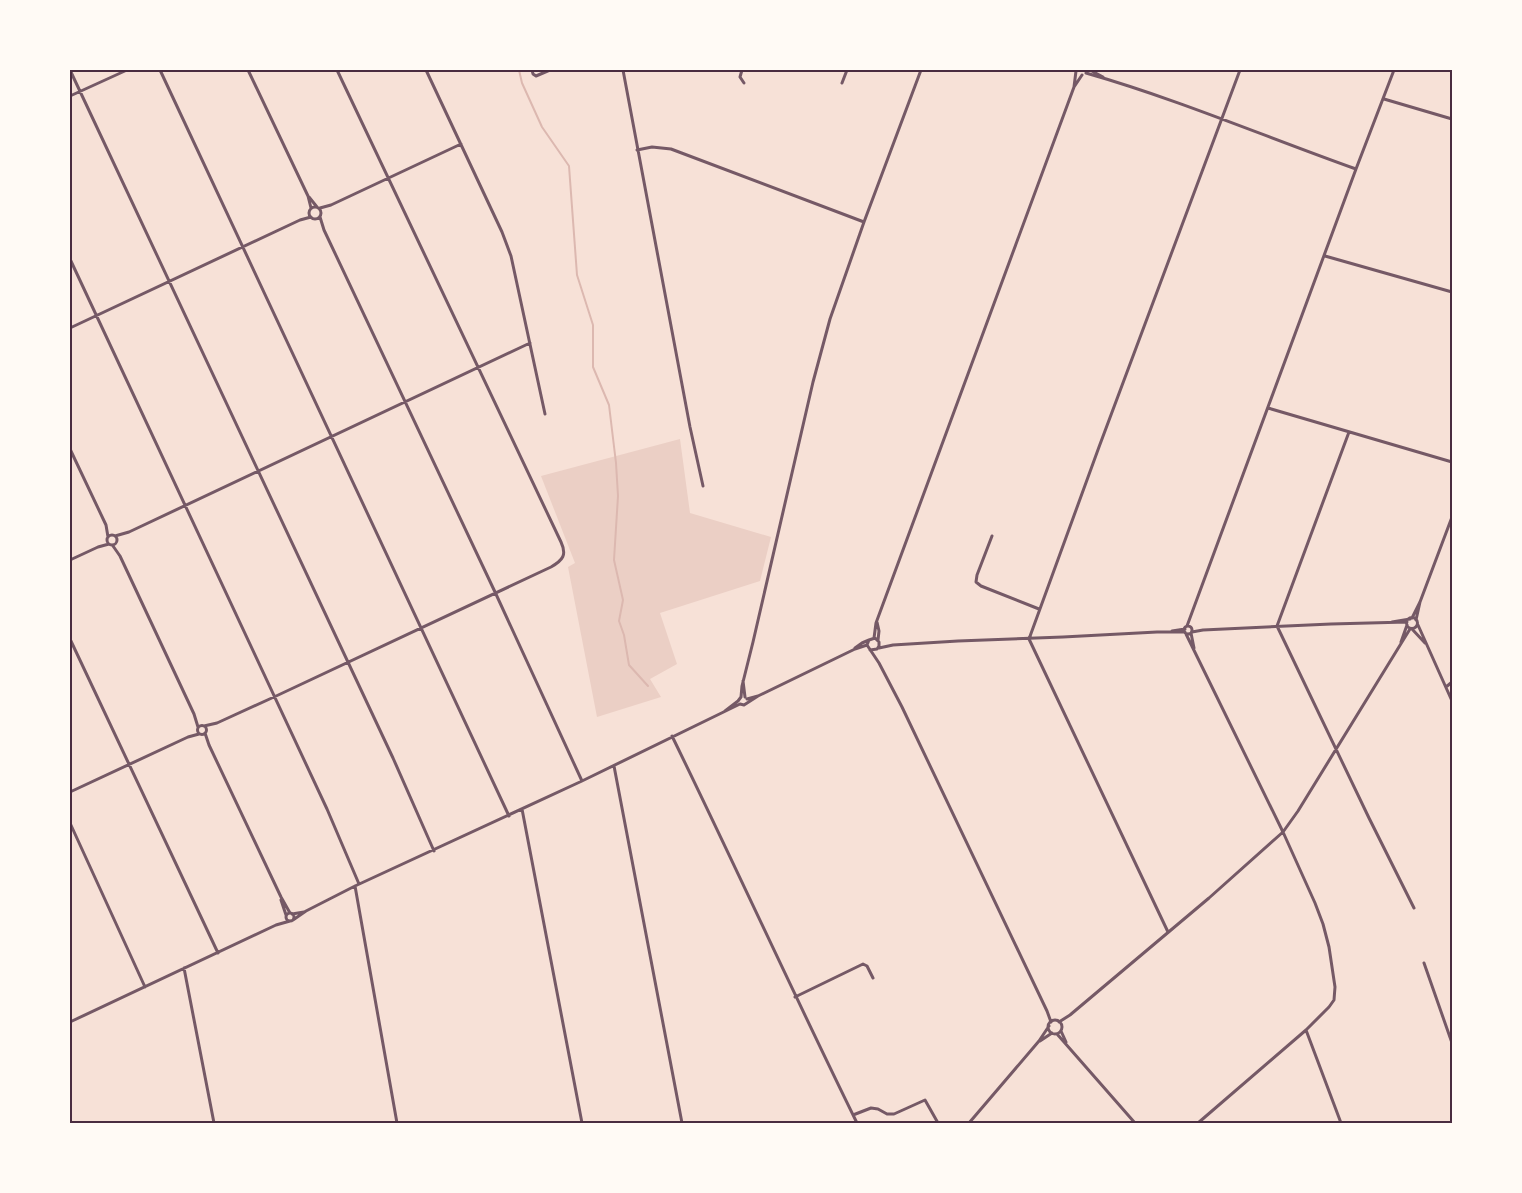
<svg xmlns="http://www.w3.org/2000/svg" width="1522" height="1193" viewBox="0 0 1522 1193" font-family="Ubuntu,sans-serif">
<rect width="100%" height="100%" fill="#f7e1d7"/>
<path fill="#ebcfc5" d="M680,439L690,513L771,537L760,581L660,613L677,664L650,679L661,697L597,717L568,567L575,563L541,476Z"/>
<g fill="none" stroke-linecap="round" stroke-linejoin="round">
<path stroke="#dcb8b0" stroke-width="2" d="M519,70L522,83L542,127L569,166L577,275L593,325V367L609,405L616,463L618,496L614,560L623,600L619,621L624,635L629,665L648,686"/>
<path stroke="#755966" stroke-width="3" d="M70,70L393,758L434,851
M160,70L509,816
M248,70L308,196L311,208
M426,70L502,232L511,256L545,414
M532,70L533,74L536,76L550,70
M623,70L690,427L703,486
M742,70L740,77L744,83
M1090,70L1103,77
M1086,73C1177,99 1266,137 1356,169
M842,83L847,70
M1074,87L1076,71
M70,96L127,70
M1384,99L1452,119
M637,150L652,147L671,149L864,222
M309,197L317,207
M309 213a6 6 0 1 1 12 0a6 6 0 1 1-12 0Z
M320,208L331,205L461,144
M320,217L324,230L495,592L582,781
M1325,256L1452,292
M70,259L327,809L359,884
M70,328L300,220L311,217
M1268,408L1452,462
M1349,432L1277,626L1369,818L1414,908
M70,449L106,525L108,537
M107 540a5 5 0 1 1 10 0a5 5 0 1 1-10 0Z
M115,536L129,532L530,343
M992,536L977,575L976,582L981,586L1039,609
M113,546L120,556L194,714L198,727
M70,560L98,547L109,544
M1406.5 623a5.5 5.5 0 1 1 11 0a5.5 5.5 0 1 1-11 0Z
M1412,618L1420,602L1452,517
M1416,620L1420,602
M877,622L879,631L878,640
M1392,622L1410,619
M1418,625L1452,701
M1184 630a4 4 0 1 1 8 0a4 4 0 1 1-8 0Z
M1187,626L1356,169L1394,70
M1412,629L1425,643
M1172,631L1185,629
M1192,632L1203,630L1331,624L1407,622
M1191,633L1194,648
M1186,634L1283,832L1315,903L1323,924L1329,947L1335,987L1334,1000L1329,1007L1306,1030L1198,1123
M874,638L876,623L1074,87L1082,75
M70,639L218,953
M1401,642L1407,625
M855,648L862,643L869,640
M879,648L893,645L958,641L1063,637L1157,632H1185
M870,650L877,649L879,646V642L875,638L869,640L867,645L879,663L902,707L1047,1011L1051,1022
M743,681L745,697
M1446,687L1452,682
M747,699L758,696L855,649L867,645
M725,711L738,701L741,697L742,686L753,642L813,382L830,319L864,222L921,70
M197.5 730a4.5 4.5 0 1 1 9 0a4.5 4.5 0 1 1-9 0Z
M204,726L217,723L274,697L551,567C563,560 567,555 561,542L337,70
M205,733L209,745L281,897L290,913
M672,736C735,865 794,995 857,1123
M614,766L682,1123
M70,792L188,737L199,734
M522,809L582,1123
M70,823L145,987
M355,886L397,1123
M281,900L286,915
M286 917a4 4 0 1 1 8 0a4 4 0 1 1-8 0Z
M292,914L304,912
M293,920L306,911L355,886L582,781L740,704L744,705L758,696
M1168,932L1029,639L1099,447L1240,70
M1424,963L1452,1043
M184,968L214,1123
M795,997L863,964L867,966L873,978
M1048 1027a7 7 0 1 1 14 0a7 7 0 1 1-14 0Z
M70,1022L276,925L290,921
M1059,1022L1070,1015L1209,898L1283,832L1298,811L1410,629
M1306,1030L1341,1123
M1061,1031L1066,1042
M1057,1034L1135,1123
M1040,1041L1052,1033
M853,1115L871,1108L878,1109L887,1114H894L925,1100L938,1123
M969,1123L1039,1041L1049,1026"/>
</g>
<rect width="1522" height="1193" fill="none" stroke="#fffaf5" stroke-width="142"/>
<rect x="71" y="71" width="1380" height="1051" fill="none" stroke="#4a2c40" stroke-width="2"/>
</svg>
